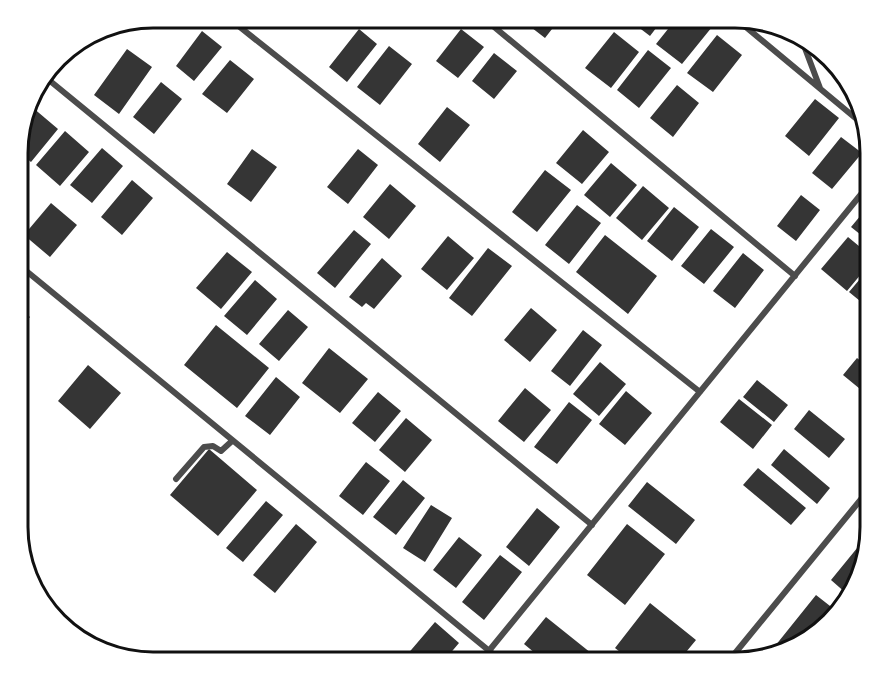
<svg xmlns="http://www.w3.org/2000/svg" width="889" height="681" viewBox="0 0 889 681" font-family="Raleway,sans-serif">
<rect width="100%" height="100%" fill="#fff"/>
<path fill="#353535" d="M663,19L650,36L629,20Z
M676,19H702L712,27L682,64L656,44Z
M559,20L545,38L523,21H533Z
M359,29L377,44L347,82L329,67Z
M461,29L484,47L458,78L436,61Z
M202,31L222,47L194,81L176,66Z
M614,32L639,52L611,88L585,68Z
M717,35L742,55L713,92L687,73Z
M389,46L412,64L380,105L357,87Z
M127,49L152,67L119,114L94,95Z
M648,50L671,68L639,108L617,90Z
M494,53L517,71L494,99L472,81Z
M230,60L254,79L227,113L202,94Z
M161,82L182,99L154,134L133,117Z
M677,85L699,103L673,137L650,118Z
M815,99L839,118L809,156L785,136Z
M32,107L58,129L31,162L19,152V135L27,114Z
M447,107L470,125L440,162L418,144Z
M583,130L609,152L582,184L556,163Z
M65,131L89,152L60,186L36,165Z
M841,137L862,153L832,189L812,173Z
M102,148L123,166L92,203L70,185Z
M252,149L277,167L251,202L227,184Z
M358,149L378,165L348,204L327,187Z
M611,163L637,185L610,217L584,195Z
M545,170L571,190L537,232L512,212Z
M132,180L153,198L122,235L101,217Z
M390,184L416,206L389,239L363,217Z
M643,186L669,208L642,240L616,218Z
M801,195L820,210L796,241L777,226Z
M51,203L77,225L50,257L24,235Z
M871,203V243L851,227Z
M577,205L601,223L569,264L545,245Z
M674,207L699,227L672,261L647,241Z
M711,229L734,247L704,284L681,266Z
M354,230L371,244L335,288L317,273Z
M605,235L657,276L628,314L576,272Z
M448,236L474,258L447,290L421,269Z
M848,237L871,256V262L847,291L821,269Z
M488,248L512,266L472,316L449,298Z
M227,252L252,272L221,309L196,288Z
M743,253L764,270L735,308L713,291Z
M382,258L402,276L374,309L366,303L362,307L349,297Z
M871,266V310L849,292Z
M255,280L277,299L247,335L224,316Z
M19,307L30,317L19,330Z
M531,308L557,330L530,362L504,340Z
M288,310L308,327L279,361L259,344Z
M216,325L269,368L237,408L184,365Z
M583,330L602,345L570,386L551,371Z
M329,348L368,379L340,413L302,383Z
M857,358L871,369V398L843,375Z
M600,362L626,384L599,416L573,394Z
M88,365L121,393L90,429L58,401Z
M276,377L300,397L270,435L245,416Z
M757,380L788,405L774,422L743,397Z
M525,388L551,410L524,442L498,421Z
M626,391L652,413L625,445L599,424Z
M378,392L401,411L375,442L352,423Z
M739,399L772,425L753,449L720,422Z
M569,402L592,420L557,464L534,447Z
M809,410L845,439L829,458L794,429Z
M406,418L432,440L405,472L379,450Z
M209,449L257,490L218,536L170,495Z
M784,449L830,488L817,504L771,465Z
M366,462L390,481L363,515L339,496Z
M758,468L806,508L791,525L743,485Z
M403,480L425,498L396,535L373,517Z
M647,482L695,520L676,544L628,506Z
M266,501L283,515L243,562L226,548Z
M431,505L452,518L425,562L403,548Z
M537,508L560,527L529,566L506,547Z
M296,524L317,542L275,593L253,575Z
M627,524L665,554L625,605L587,575Z
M871,531V537L847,594L831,580Z
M459,537L482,555L456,588L433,570Z
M500,555L522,572L484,620L462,602Z
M816,595L839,613L838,617L795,649L767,656Z
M650,603L696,640L677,663H634L615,648Z
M546,617L591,653L584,663H547L524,644Z
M435,622L459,643L442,663H400Z"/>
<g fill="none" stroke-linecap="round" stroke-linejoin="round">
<path stroke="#4c4c4c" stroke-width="6" d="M735,18L865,126
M487,21L795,276
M236,24L700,392
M803,43L820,88
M44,76L592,525
M19,265L504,663
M176,479L204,447L213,446L221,451L232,441
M479,663L871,182
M727,663L871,487"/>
</g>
<path d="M0 0H889V681H0ZM153 28H735A125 125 0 0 1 860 153V527A125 125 0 0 1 735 652H153A125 125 0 0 1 28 527V153A125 125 0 0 1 153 28Z" fill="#fff" fill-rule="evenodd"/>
<path fill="none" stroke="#111" stroke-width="3" d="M153 28H735A125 125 0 0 1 860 153V527A125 125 0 0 1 735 652H153A125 125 0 0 1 28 527V153A125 125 0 0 1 153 28Z"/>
</svg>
